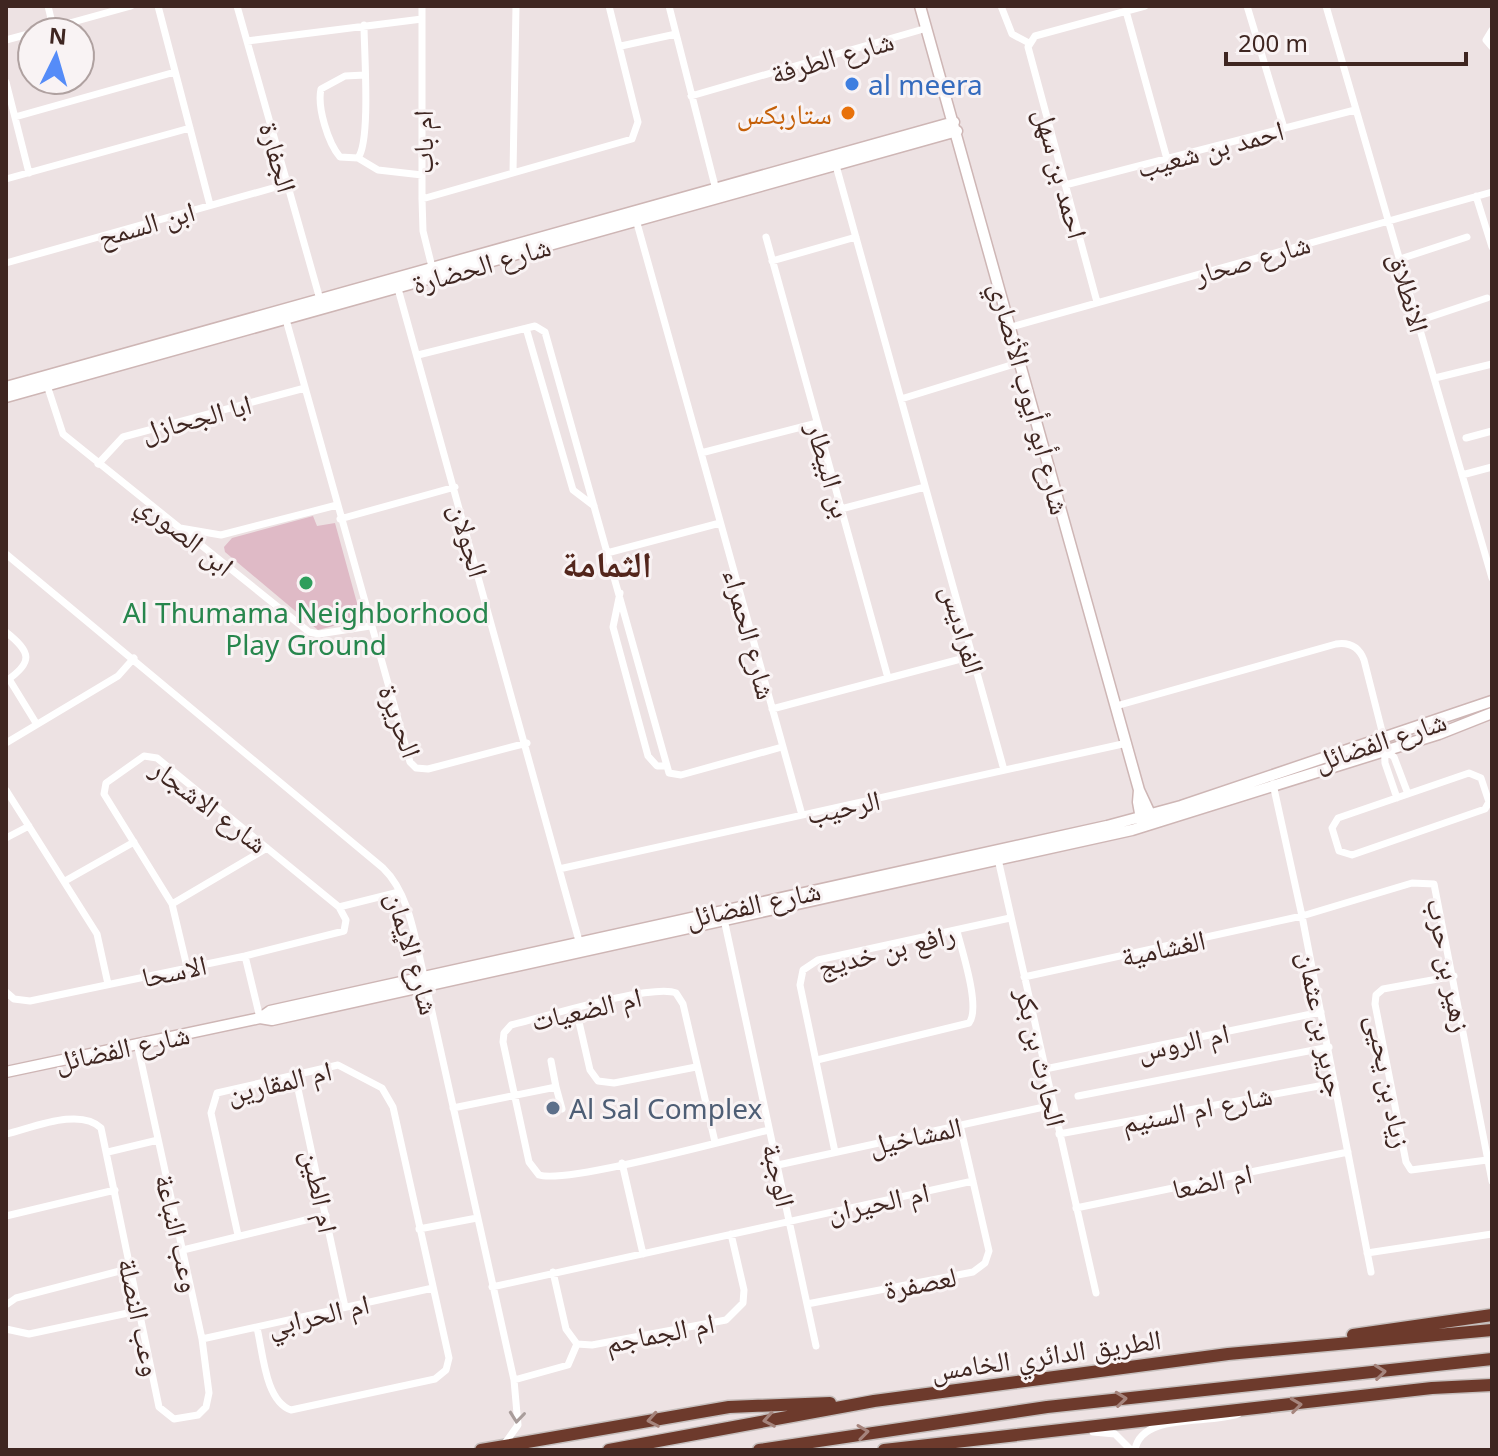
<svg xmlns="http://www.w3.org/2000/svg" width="1498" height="1456" viewBox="0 0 1498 1456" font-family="'Noto Sans','Noto Naskh Arabic',sans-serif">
<rect width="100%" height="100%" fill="#ede2e3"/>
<path fill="#dfbac6" d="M313,516L317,526L335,523L360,614L357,620L318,630L225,552L224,547L232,538Z"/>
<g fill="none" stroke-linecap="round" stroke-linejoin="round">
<defs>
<path id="secondary" d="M920,6L1139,790L1152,818
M6,387L954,122
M6,397L957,131
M1139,790L1138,802L1142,824
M260,1018L272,1020L1132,830L1439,734L1492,713
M6,1072L260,1018L270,1011L1107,826L1181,806L1492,701"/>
<path id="highway" d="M1353,1335L1492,1315
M481,1450L729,1407L830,1403
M609,1450L874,1401L1228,1354L1492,1330
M759,1450L1047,1407L1492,1359
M884,1450L1432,1388L1492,1385"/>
</defs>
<use href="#secondary" stroke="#ceb6b5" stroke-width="13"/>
<use href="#highway" stroke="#c5bebc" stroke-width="15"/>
<path stroke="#fff" stroke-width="7" d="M48,6L53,27
M158,6L210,205
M237,6L321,303
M422,6V199L423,231L433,271
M669,6L716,190
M1001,6L1012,34L1029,43
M1247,6L1284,128
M1326,6L1492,578
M1126,11L1167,159
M364,25C364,50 371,141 358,158L340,157C328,143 317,107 321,89L345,76L365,75
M1492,30L1486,40L1492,47
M37,32L131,6
M6,40L32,33
M247,41L422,19
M621,46L676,34
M6,82L29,173
M691,96L927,28
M15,117L175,72
M358,158L378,170L422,175
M835,162L1004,770
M513,172L516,6
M6,179L190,128
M1065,185L1355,110
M1476,196L1492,247
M422,199L632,139L638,122L609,6
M635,216L802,815
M766,237L888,678
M1400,259L1467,237
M772,261L856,237
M6,263L287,184
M397,285L579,941
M1097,302L1028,47L1035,36L1145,6
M285,316L410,762L416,768L428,769L527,743
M1418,321L1487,298
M1011,327L1492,192
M526,328L573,490L594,506
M418,355L535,326L545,332L669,773L681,775L782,747
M1435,378L1492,364
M47,385L63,434L309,632L319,634L370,626
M901,399L1021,362
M1466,438L1492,431
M701,453L817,423
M98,464L123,437L305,388
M1462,475L1492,467
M841,509L925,487
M340,519L455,487
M180,528L221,535L337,505
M607,553L720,523
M6,554L383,868C410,894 415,940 424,976L514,1380L518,1425L503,1446
M620,593L613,627L648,756L657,766H666
M6,632C31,652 34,662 6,681
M9,679L36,723
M1116,706L1336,644C1349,642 1359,647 1364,660L1384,739L1385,763L1397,798
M772,709L972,656
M6,743L118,676L134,658
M1386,751L1394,757L1408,794
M1469,773L1481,778L1489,802L1485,809L1352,855L1339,851L1332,828L1338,818Z
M1273,784L1302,916L1371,1272
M6,790L97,934L108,984
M6,838L29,826
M998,859L1096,1293
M559,869L1127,743
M65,881L134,842
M172,904L267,848
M339,907L399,892
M724,919L816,1346
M245,956L260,1018
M1454,976L1383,989L1376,995L1375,1004L1406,1162L1411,1170L1487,1160
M1024,977L1302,916L1412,883L1434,884L1492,1181
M6,992L14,999L30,1001L245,956L344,931L346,920L339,907L157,758L144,756L106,783L104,794L172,904L187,967
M576,1009L590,1070L598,1081L614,1083L696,1067
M817,1060L969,1023C981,1008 962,951 957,931
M1045,1069L1321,1012
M295,1075L345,1307
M556,1087L562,1109
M1078,1096L1329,1047
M453,1108L556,1087L551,1061
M6,1134C32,1128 80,1107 101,1128L159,1407L174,1419L198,1415L206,1407L209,1393L202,1339L137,1043
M1059,1134L1335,1083
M715,1142L683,1004L676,993C653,983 541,1018 511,1025L504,1033L503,1042L529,1162L539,1175C566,1184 730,1139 769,1130
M108,1152L158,1140
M835,1152L800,985L803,970L818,960L1010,918
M622,1163L643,1254
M778,1165L1053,1105
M1076,1208L1348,1152
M6,1216L115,1190
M419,1229L477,1218
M238,1235L211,1113L217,1093L338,1065L382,1088L393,1107L449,1358L446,1370L435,1379L291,1410C265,1401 263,1352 257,1328
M183,1250L326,1215
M1367,1253L1492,1234
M553,1272L566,1329L577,1344L592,1345L726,1320L743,1303L744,1290L731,1234
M492,1287L973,1181
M807,1304L973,1272L985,1263L989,1251L960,1125
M6,1305L16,1298L131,1268
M6,1329L29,1334L142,1310
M202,1339L433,1288
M514,1380L568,1365L577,1344
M1093,1432L1115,1434L1131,1450
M1135,1450C1141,1412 1209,1425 1238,1414"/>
<use href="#secondary" stroke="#fff" stroke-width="10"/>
<use href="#highway" stroke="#6d3a2c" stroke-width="12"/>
</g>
<defs><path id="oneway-chevron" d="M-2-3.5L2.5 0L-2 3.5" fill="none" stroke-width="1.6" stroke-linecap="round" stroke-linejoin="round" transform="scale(2)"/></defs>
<g stroke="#a5847c">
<use href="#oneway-chevron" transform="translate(1380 1372) rotate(-6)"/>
<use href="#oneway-chevron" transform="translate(1121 1399) rotate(-6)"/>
<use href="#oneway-chevron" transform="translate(1296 1405) rotate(-7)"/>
<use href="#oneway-chevron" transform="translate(653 1420) rotate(170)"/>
<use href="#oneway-chevron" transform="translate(769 1420) rotate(170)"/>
<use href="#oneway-chevron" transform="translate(863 1432) rotate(-8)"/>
</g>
<use stroke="#a99d9b" href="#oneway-chevron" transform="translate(517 1417) rotate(96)"/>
<circle fill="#3f7fe0" stroke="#f9f3f4" stroke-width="3" cx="852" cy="84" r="8"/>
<circle fill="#e8710a" stroke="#f9f3f4" stroke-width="3" cx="848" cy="113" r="8"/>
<circle fill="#2e9e5b" stroke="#f9f3f4" stroke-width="3" cx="306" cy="583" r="8"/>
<circle fill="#5c6f8a" stroke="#f9f3f4" stroke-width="3" cx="553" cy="1108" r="8"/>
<g text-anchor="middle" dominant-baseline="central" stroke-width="6" stroke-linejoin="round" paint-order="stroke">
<g font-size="28" fill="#3f2621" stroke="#f9f3f4">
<text transform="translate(832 56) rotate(-16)">شارع الطرفة</text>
<text transform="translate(422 142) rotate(-90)">ام باب</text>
<text transform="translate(1210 148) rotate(-15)">احمد بن شعيب</text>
<text transform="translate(279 157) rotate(74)">الجفارة</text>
<text transform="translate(1062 173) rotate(75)">احمد بن سهل</text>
<text transform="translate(146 223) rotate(-16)">ابن السمح</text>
<text transform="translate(1252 258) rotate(-16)">شارع صحار</text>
<text transform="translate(481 264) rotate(-16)">شارع الحضارة</text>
<text transform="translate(1410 292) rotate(74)">الانطلاق</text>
<text transform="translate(1031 398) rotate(75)">شارع أبو أيوب الأنصاري</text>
<text transform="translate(196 417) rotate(-15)">ابا الجحازل</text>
<text transform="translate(830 470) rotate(74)">بن البيطار</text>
<text transform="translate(186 534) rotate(38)">ابن الصوري</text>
<text transform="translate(470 540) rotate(74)">الجولان</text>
<text transform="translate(964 629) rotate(74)">الفراديس</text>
<text transform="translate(751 634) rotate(75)">شارع الحمراء</text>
<text transform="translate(401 721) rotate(70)">الحريرة</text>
<text transform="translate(1380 740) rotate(-18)">شارع الفضائل</text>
<text transform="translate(210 805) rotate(37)">شارع الاشجار</text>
<text transform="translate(843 806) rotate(-12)">الرحيب</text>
<text transform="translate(753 903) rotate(-12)">شارع الفضائل</text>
<text transform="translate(1163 947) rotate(-12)">الغشامية</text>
<text transform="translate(886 949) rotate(-14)">رافع بن خديج</text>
<text transform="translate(414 953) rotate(74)">شارع الإيمان</text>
<text transform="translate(1450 965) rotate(79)">زهير بن حرب</text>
<text transform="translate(174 970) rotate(-12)">الاسحا</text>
<text transform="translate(586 1008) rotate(-13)">ام الضعيات</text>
<text transform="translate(1323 1024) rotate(79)">جرير بن عثمان</text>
<text transform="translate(1183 1041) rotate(-12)">ام الروس</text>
<text transform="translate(122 1047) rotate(-12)">شارع الفضائل</text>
<text transform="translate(1042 1057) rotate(77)">الحارث بن بكر</text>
<text transform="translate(279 1081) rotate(-13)">ام المقارين</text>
<text transform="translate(1390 1081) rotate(79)">زياد بن يحيى</text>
<text transform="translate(1197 1108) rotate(-11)">شارع ام السنيم</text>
<text transform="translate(915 1135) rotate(-12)">المشاخيل</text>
<text transform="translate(780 1175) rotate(77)">الوجبة</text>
<text transform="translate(1212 1180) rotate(-12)">ام الضعا</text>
<text transform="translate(321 1191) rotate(78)">ام الطين</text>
<text transform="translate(878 1201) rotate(-12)">ام الحيران</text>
<text transform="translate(179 1233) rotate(77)">وعب النباعة</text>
<text transform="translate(920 1282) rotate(-11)">لعصفرة</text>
<text transform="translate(318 1314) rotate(-13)">ام الحرابي</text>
<text transform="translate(141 1317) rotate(78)">وعب النصلة</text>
<text transform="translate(660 1332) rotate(-11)">ام الجماجم</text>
<text transform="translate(1046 1354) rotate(-8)">الطريق الدائري الخامس</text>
</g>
<g font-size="28" fill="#366cbe" stroke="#f9f3f4" text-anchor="start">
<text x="868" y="84">al meera</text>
</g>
<g font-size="28" fill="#c56008" stroke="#f9f3f4" text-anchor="end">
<text x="832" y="113">ستاربكس</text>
</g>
<g font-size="28" fill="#27864d" stroke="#f9f3f4">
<text x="306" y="612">Al Thumama Neighborhood<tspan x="306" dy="32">Play Ground</tspan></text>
</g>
<g font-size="28" fill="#4e5e75" stroke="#f9f3f4" text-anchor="start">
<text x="569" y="1108">Al Sal Complex</text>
</g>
<g font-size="36" font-weight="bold" fill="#53261c" stroke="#f9f3f4">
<text x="607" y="563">الثمامة</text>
</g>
</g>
<rect width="1498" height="1456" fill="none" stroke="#3f2621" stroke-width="16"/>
<g transform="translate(56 56) rotate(5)"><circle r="38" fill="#f9f3f4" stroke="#afa1a0" stroke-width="2"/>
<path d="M0-6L14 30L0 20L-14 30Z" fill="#558cf8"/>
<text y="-12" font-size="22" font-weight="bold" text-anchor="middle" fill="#3f2621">N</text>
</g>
<path d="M1226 52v12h240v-12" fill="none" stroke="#3f2621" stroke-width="4"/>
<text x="1238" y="52" font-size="24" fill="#3f2621" stroke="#f9f3f4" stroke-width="6" paint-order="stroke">200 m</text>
</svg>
